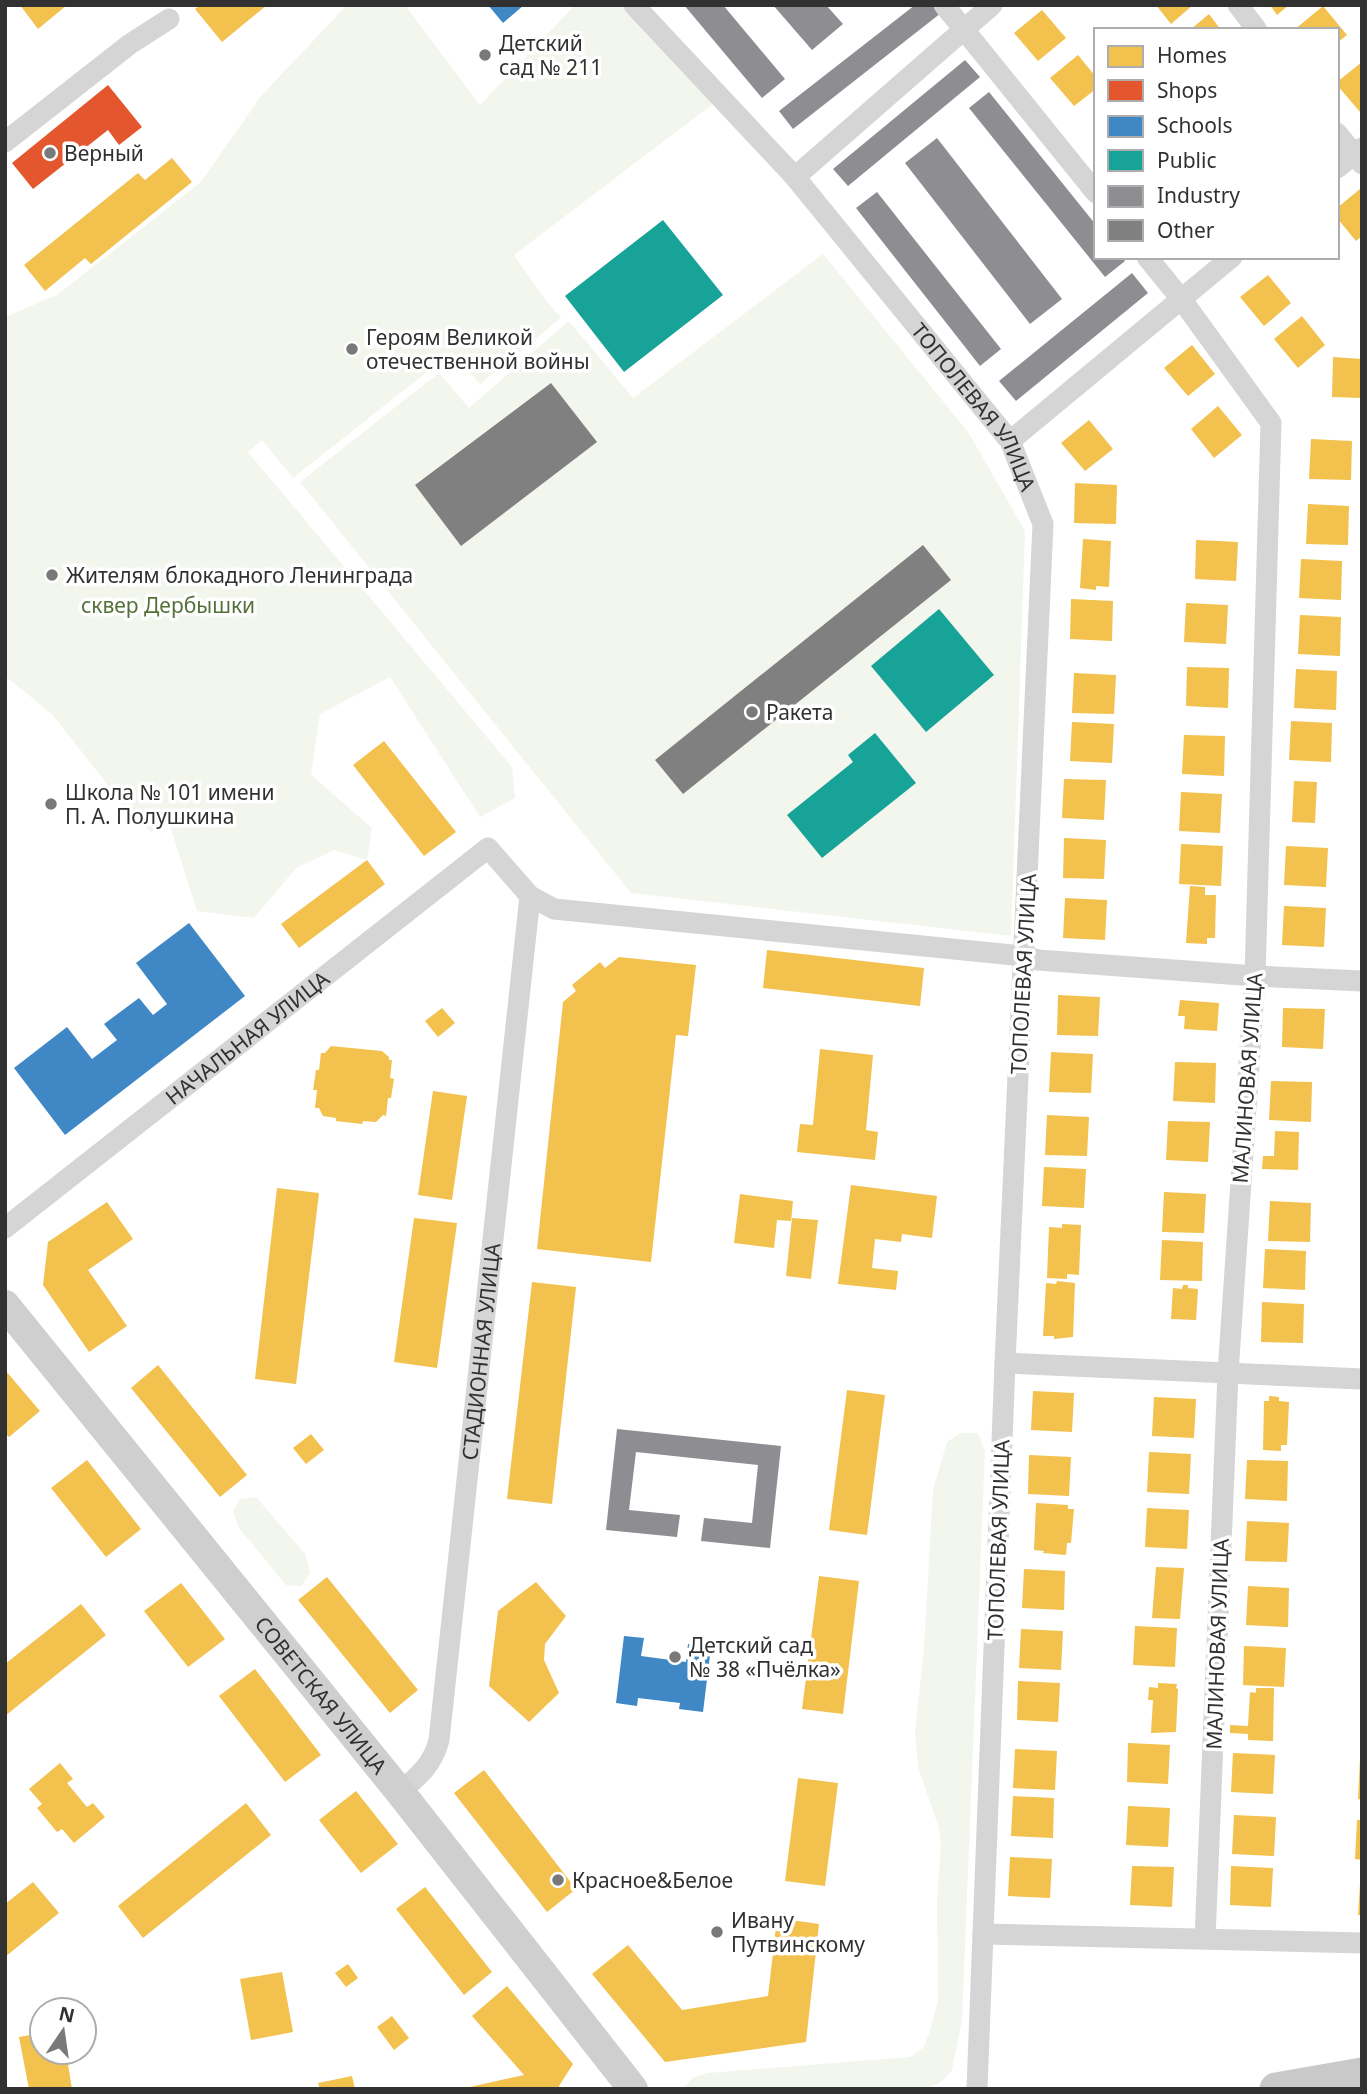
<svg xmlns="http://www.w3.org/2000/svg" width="1367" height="2094" viewBox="0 0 1367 2094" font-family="'Noto Sans',sans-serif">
<rect width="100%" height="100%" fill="#fff"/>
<path fill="#f2f6ed" d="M347,5H405L480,105L575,5H623L714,103L514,255L544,298L561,318L480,384L452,352L293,478L262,440L248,452L512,767L515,798L480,817L390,677L320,714L311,775L372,828L367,860L334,850L296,868L254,918L197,911L170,826L151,832L129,812L52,714L5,676V317L57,295L201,182L261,96Z
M823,254L968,432L1025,531L1011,936L631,893L300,482L439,373L469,408L569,321L633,398Z
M960,1433H978L985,1450L962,2020L952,2070L941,2082L925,2089H683L692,2078L708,2073L910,2057L923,2048L929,2034L938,2001L937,1899L941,1846L939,1828L918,1767L915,1732L924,1649L933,1490L947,1442Z
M256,1497L305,1554L310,1572L302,1586L286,1585L239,1528L233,1512L240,1499Z"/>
<path fill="#f2c14e" d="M20,5H67L38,29Z
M200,5H267L222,42L195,9Z
M1156,5H1193L1171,24Z
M1270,5H1289L1277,15Z
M1323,6L1347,35L1337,43V30H1294Z
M1042,10L1066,38L1038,61L1014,33Z
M1209,14L1221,30H1190Z
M1078,55L1096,77V89L1074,106L1050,78Z
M1362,62V110L1360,112L1337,85V82Z
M172,158L192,182L91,264L85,258L45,291L24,265L138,173L145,180Z
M1360,189L1362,192V236L1356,241L1337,218V208Z
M1268,275L1291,303L1264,326L1240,297Z
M1302,316L1325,345L1298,368L1274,339Z
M1192,345L1215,374L1188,396L1164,368Z
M1333,357L1362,359V398L1332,397Z
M1218,406L1242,435L1214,458L1191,429Z
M1089,420L1113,449L1085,471L1061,443Z
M1311,439L1352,441L1351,480L1309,479Z
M1075,483L1117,485L1116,524L1074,523Z
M1308,504L1349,506L1348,545L1306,544Z
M1083,539L1111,541L1109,587L1096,586V590L1080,588Z
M1196,540L1238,542L1236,581L1195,579Z
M1301,559L1342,561L1341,600L1299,598Z
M1071,599L1113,601L1112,641L1070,639Z
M1186,603L1228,605L1226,644L1184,642Z
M1300,615L1341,617L1340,656L1298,654Z
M1187,667L1229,668L1228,708L1186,706Z
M1296,669L1337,671L1336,710L1294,708Z
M1074,673L1116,675L1114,714L1072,713Z
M1291,721L1332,723L1331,762L1289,760Z
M1072,722L1114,724L1112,763L1070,761Z
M1184,735L1225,736L1224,776L1182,774Z
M384,741L456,832L424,856L353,765Z
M1064,779L1106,780L1104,820L1062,818Z
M1294,781L1317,782L1315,823L1292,822Z
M1181,792L1222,794L1220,833L1179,831Z
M1064,838L1106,840L1104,879L1063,878Z
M1181,844L1223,846L1221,886L1179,884Z
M1286,846L1328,848L1326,887L1284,885Z
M367,860L385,884L299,948L281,924Z
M1190,886L1205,887V895H1216L1215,938H1207V944L1186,943Z
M1065,898L1107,900L1105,940L1063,938Z
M1284,906L1326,908L1324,947L1282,945Z
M767,950L924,968L920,1006L763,988Z
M619,957L696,965L688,1036L676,1035L651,1262L537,1249L563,1002L576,991L572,985L600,962L605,968Z
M1058,995L1100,997L1098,1036L1057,1035Z
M1180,1000L1219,1003L1217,1031L1184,1029L1185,1016H1178Z
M442,1008L455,1023L438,1037L425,1021Z
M1283,1008L1325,1009L1323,1049L1282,1047Z
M331,1046L382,1051L389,1057V1060H392L390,1078L394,1079L391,1098H388L386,1116L383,1115L376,1122L363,1121L362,1124L336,1121V1118L323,1116L319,1108H315L317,1090H313L316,1070H319L321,1053H325Z
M820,1049L873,1055L866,1130L878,1132L875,1160L797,1152L800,1124L813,1125Z
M1051,1052L1093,1054L1091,1093L1049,1092Z
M1175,1062L1216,1063L1215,1103L1173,1101Z
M1271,1081L1312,1082L1311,1122L1269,1120Z
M433,1091L467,1096L452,1200L418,1195Z
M1047,1115L1089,1117L1087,1156L1045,1155Z
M1168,1121L1210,1122L1208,1162L1166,1160Z
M1275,1131L1299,1132L1298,1170L1262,1169L1263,1156H1274Z
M1044,1167L1086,1169L1084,1208L1042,1206Z
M851,1185L937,1196L932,1238L902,1234L901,1242L875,1239L872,1268L898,1271L896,1290L838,1284Z
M277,1188L319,1193L296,1384L255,1379Z
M1164,1192L1206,1194L1204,1233L1162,1232Z
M740,1194L793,1201L791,1221L777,1220L774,1248L734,1243Z
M1270,1201L1311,1203L1310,1242L1268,1241Z
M107,1202L133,1239L88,1270L127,1326L89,1352L43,1285L48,1242Z
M414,1218L457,1223L437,1368L394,1362Z
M792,1218L818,1220L811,1279L786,1276Z
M1062,1224L1081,1225L1079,1275L1067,1274V1279L1047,1278L1049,1227L1062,1228Z
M1162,1240L1203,1242L1202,1281L1160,1280Z
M1265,1249L1306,1251L1305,1290L1263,1288Z
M1057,1281L1075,1283L1073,1337L1054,1339V1336H1043L1046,1283L1056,1284Z
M532,1282L576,1287L552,1504L507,1499Z
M1183,1285H1188V1288L1198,1289L1196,1320L1171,1319L1173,1288L1182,1289Z
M1262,1302L1304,1304L1303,1343L1261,1342Z
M158,1365L247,1475L220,1497L131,1388Z
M5,1370L40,1411L9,1437L5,1433Z
M847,1390L885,1395L867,1535L829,1530Z
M1033,1391L1074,1393L1072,1432L1031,1430Z
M1269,1396L1279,1397V1401L1289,1402L1287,1445H1281V1451L1263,1450L1264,1401H1269Z
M1154,1397L1196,1399L1194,1438L1152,1436Z
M311,1434L324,1450L306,1464L293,1448Z
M1149,1452L1191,1454L1189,1494L1147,1492Z
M1029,1455L1071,1457L1069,1496L1028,1494Z
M87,1460L141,1529L106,1557L51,1488Z
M1247,1460L1288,1461L1287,1501L1245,1499Z
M1036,1503L1068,1505V1509H1074L1071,1543H1067L1066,1555L1043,1553L1044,1551L1034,1550Z
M1147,1508L1189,1510L1187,1549L1145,1547Z
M1247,1521L1289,1523L1287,1562L1245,1561Z
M1156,1567L1184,1568L1180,1619L1152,1618Z
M1024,1569L1065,1571L1064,1610L1022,1608Z
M819,1576L859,1581L843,1714L802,1709Z
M327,1577L418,1690L390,1713L298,1600Z
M536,1582L566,1616L545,1644L544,1660L559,1693L529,1722L489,1686L498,1611Z
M181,1583L225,1639L188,1667L144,1611Z
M1248,1586L1289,1588L1288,1627L1246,1625Z
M81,1604L106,1635L5,1716V1664Z
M1135,1626L1177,1628L1175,1667L1133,1665Z
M1021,1629L1063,1631L1061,1670L1019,1668Z
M1244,1646L1286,1648L1284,1687L1243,1685Z
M255,1669L321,1755L285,1782L219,1696Z
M1018,1681L1060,1683L1058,1722L1017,1720Z
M1158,1683L1177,1684L1176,1688L1178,1689L1176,1732L1151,1733L1153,1700H1148L1149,1687L1158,1688Z
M1256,1688H1274L1273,1741L1248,1740V1734L1230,1733V1725L1248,1726L1250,1692L1256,1693Z
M1128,1743L1170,1745L1168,1784L1127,1782Z
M1015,1749L1057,1751L1055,1790L1013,1788Z
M1233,1753L1275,1755L1273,1794L1231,1792Z
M1360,1759H1362V1800L1358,1799Z
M60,1763L73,1779L67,1783L87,1807L93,1803L105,1817L74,1843L62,1829L57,1832L37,1808L42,1804L29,1789Z
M484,1770L576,1889L547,1912L454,1793Z
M798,1778L838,1783L825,1886L785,1881Z
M356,1791L398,1844L361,1873L319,1820Z
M1013,1796L1054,1798L1053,1838L1011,1836Z
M246,1803L271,1835L143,1938L118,1906Z
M1128,1806L1170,1808L1168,1847L1126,1845Z
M1234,1815L1276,1817L1274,1856L1232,1854Z
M1357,1820H1362V1860L1355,1859Z
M1010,1857L1052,1859L1050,1898L1008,1896Z
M1132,1866L1174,1867L1172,1907L1130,1905Z
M1231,1866L1273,1868L1271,1907L1230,1905Z
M33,1882L59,1913L5,1957V1904Z
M1360,1884H1362V1915H1358Z
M425,1887L492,1972L464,1995L396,1909Z
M777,1918L819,1924L806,2042L665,2062L592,1974L628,1945L682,2010L768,1996Z
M348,1964L358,1978L346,1987L335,1973Z
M282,1972L293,2032L251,2040L240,1979Z
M507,1986L573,2064L559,2086L560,2089H461L524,2075L472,2016Z
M392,2016L409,2038L394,2050L377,2027Z
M42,2033V2052H66L72,2089H29L19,2037Z
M352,2076L355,2089H320L318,2083Z"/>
<path fill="#e4572e" d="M108,85L142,127L119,145L108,130L33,189L12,163Z"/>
<path fill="#3f88c5" d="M488,5H524L503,23Z
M189,923L245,996L65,1135L14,1068L67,1027L92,1059L117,1040L104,1024L139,998L153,1015L167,1004L136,963Z
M624,1636L644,1638L641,1656L686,1662L688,1644L711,1647L703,1712L679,1709L680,1703L638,1698L637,1706L616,1703Z"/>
<path fill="#17a398" d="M663,220L723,295L624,372L565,296Z
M939,609L994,675L926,732L871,666Z
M875,733L916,783L822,858L787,815L853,762L848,755Z"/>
<path fill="#8d8d92" d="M684,5H723L785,79L762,98Z
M773,5H826L843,24L812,50Z
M915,5H935L941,13L793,129L779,111Z
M965,60L980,77L848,186L833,169Z
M989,92L1096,225V257H1122L1125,261L1105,277L969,108Z
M937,138L1062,299L1030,324L905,163Z
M877,192L1001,349L980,366L856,208Z
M1132,273L1148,293L1016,401L999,381Z
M617,1429L781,1446L770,1548L701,1541L704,1518L752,1523L758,1465L636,1452L629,1510L680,1515L677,1537L606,1530Z"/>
<path fill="#808080" d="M551,383L597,442L461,546L415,485Z
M923,545L951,580L683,794L655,760Z"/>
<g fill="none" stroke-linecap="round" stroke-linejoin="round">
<g stroke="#d5d5d5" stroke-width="21">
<path id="s1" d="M634,5L795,177L1010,441L1043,524L1005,1363L977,2089"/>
<path d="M944,5L1096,193"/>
<path d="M1238,5L1257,30"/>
<path d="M1337,133L1362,164"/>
<path d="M5,142L130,44L169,19"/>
<path d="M1337,168L1362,148"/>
<path d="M795,177L992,5"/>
<path d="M1147,257L1182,300L1271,423L1255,976L1228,1373L1205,1939"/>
<path d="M1010,441L1232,257"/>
<path id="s2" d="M5,1228L488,848L530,896L554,909L1023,956L1038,960L1255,976L1362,981"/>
<path d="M1005,1363L1362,1379"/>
<path id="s3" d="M400,1792C419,1776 433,1764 439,1740L530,896"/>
<path d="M983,1934L1362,1943"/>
</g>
<path stroke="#cfcfcf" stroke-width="30" id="s4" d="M5,1305L400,1792L633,2089"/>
<path stroke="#c9c9c9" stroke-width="33" d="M1276,2089L1362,2074"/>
</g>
<g fill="#797979" stroke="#fff" stroke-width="2.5">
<circle cx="485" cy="55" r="7"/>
<circle cx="50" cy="153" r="7"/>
<circle cx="352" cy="349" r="7"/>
<circle cx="52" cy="575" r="7"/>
<circle cx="752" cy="712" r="7"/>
<circle cx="51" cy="804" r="7"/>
<circle cx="675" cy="1657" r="7"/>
<circle cx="558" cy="1880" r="7"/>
<circle cx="717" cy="1932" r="7"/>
</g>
<g text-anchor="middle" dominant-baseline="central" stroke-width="7" stroke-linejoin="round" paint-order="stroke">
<g font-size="21" fill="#313131" stroke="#fff" text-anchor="start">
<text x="499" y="43">Детский<tspan x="499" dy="24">сад № 211</tspan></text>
<text x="64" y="153">Верный</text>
<text x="366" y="337">Героям Великой<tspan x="366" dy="24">отечественной войны</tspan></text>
<text x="66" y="575">Жителям блокадного Ленинграда</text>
<text x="766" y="712">Ракета</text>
<text x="65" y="792">Школа № 101 имени<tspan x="65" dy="24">П. А. Полушкина</tspan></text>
<text x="689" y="1645">Детский сад<tspan x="689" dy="24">№ 38 «Пчёлка»</tspan></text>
<text x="572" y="1880">Красное&amp;Белое</text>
<text x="731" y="1920">Ивану<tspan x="731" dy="24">Путвинскому</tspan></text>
</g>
<g font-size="21" fill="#313131" stroke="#fff">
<text stroke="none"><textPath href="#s1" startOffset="528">ТОПОЛЕВАЯ УЛИЦА</textPath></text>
<text transform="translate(1023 974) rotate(-87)">ТОПОЛЕВАЯ УЛИЦА</text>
<text stroke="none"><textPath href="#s2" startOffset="308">НАЧАЛЬНАЯ УЛИЦА</textPath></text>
<text transform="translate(1247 1078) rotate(-86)">МАЛИНОВАЯ УЛИЦА</text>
<text stroke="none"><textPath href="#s3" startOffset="457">СТАДИОННАЯ УЛИЦА</textPath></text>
<text transform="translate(998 1540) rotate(-88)">ТОПОЛЕВАЯ УЛИЦА</text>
<text transform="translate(1217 1644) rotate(-88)">МАЛИНОВАЯ УЛИЦА</text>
<text stroke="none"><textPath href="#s4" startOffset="502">СОВЕТСКАЯ УЛИЦА</textPath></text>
</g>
<g font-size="21" fill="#547139" stroke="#fff">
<text x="168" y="605">сквер Дербышки</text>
</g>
</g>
<rect width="1367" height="2094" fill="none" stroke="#313131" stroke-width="14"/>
<rect x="1094" y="28" width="245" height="231" fill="#ffffff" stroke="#adadad" stroke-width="2"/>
<rect x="1108" y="46" width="35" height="21" fill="#f2c14e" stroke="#adadad" stroke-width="2"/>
<text x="1157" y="63" font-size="21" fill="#313131">Homes</text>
<rect x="1108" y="80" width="35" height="21" fill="#e4572e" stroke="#adadad" stroke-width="2"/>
<text x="1157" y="98" font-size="21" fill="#313131">Shops</text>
<rect x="1108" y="116" width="35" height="21" fill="#3f88c5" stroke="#adadad" stroke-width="2"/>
<text x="1157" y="133" font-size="21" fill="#313131">Schools</text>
<rect x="1108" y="150" width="35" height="21" fill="#17a398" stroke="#adadad" stroke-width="2"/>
<text x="1157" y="168" font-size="21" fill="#313131">Public</text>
<rect x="1108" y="186" width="35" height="21" fill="#8d8d92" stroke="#adadad" stroke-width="2"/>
<text x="1157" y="203" font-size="21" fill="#313131">Industry</text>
<rect x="1108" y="220" width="35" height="21" fill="#808080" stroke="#adadad" stroke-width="2"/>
<text x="1157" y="238" font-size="21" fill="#313131">Other</text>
<g transform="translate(63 2031) rotate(13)"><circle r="33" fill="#ffffff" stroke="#adadad" stroke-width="2"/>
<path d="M0-5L12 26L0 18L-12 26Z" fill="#797979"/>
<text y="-10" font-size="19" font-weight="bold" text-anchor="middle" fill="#313131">N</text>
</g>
</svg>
